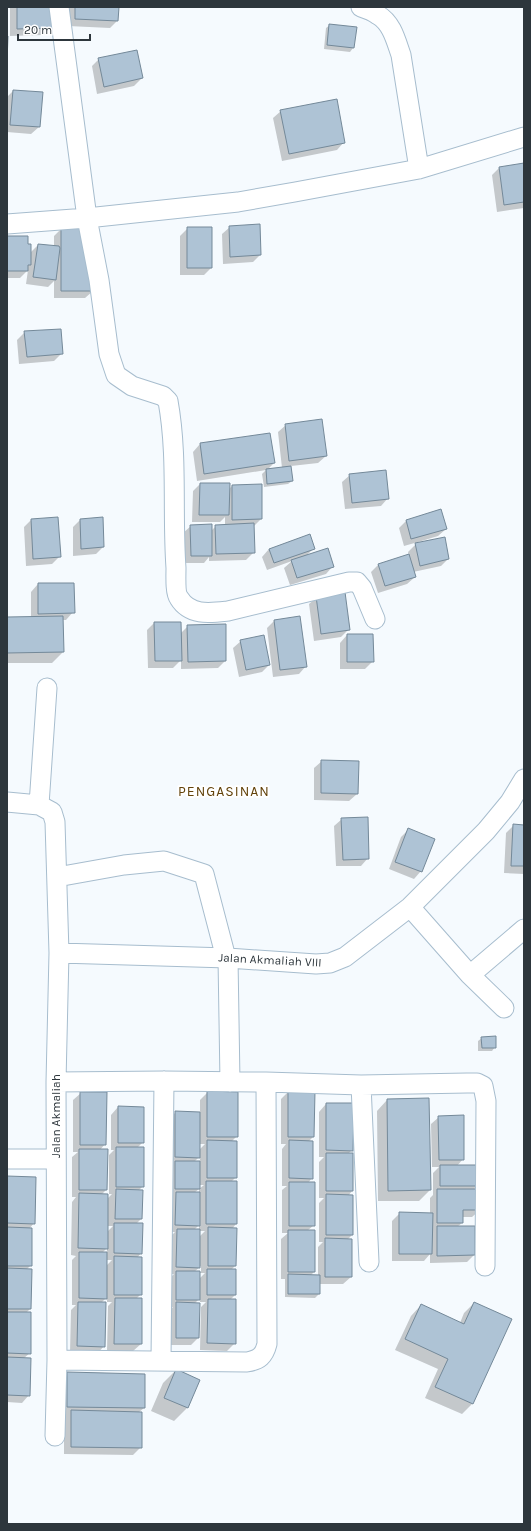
<svg xmlns="http://www.w3.org/2000/svg" width="531" height="1531" viewBox="0 0 531 1531" font-family="Karla,sans-serif">
<rect width="100%" height="100%" fill="#f5fafe"/>
<path fill="#0003" fill-rule="evenodd" d="M10,7H51L52,28L44,35L10,36Z
M69,7H118L117,21L110,28L68,26Z
M330,25L356,28L353,48L350,52L324,49L326,28Z
M99,59L142,78L134,86L97,94L92,66Z
M13,91L39,127L31,134L7,132V97Z
M281,111L344,142L337,150L282,161L273,118Z
M524,164V208L497,212L492,175L499,168Z
M63,227L93,291L85,298H54V281L48,287L26,284L28,270L20,278H7V237L27,245L30,253L38,245L54,247V236Z
M230,227L260,255L253,262L223,264L222,234Z
M188,228L211,268L204,275H180V236Z
M25,332L61,354L54,361L19,364L17,340Z
M286,425L326,456L318,463L291,466L292,481L288,484L264,487L262,474L266,470L197,481L193,452L200,444L269,434L274,463L267,470L282,468L278,432Z
M350,475L388,498L381,506L345,509L342,482Z
M200,484L228,490L232,486L261,485V519L254,526V552L246,560L209,561V557L204,563H184L183,533L191,526L211,531L216,526H225V517L220,522H192L193,491Z
M57,518L59,557L52,564L26,566L24,527L31,520Z
M80,520L103,547L96,554L73,556V527Z
M406,521L446,529L438,536L418,542V544L448,559L441,566L413,572L415,577L407,584L378,593L371,572L378,565L409,555L408,552L418,542L404,546L399,528Z
M314,548L306,556L333,566L326,574L290,585L284,568L292,561L267,570L262,557L269,549Z
M38,584L73,612L66,620H62L63,652L52,663H7V618L31,617V592Z
M317,597L349,629L341,637L314,641L309,604Z
M299,617L306,666L299,674L273,677L267,628L274,621Z
M154,623L180,634L188,626L225,661L218,668L181,669V660L173,668H148L147,630Z
M347,635L373,661L365,669H340V643Z
M241,641L269,665L262,672L239,677L233,648Z
M322,761L357,794L349,801L314,800V768Z
M342,819L368,858L361,866H336L334,826Z
M514,825L524,826V874L504,873L506,833Z
M408,830L421,871L414,879L389,869L401,837Z
M482,1038L495,1047L492,1051H478V1041Z
M208,1092L237,1136L232,1141L236,1177L231,1182H236V1224L232,1229L235,1266L231,1270L235,1295L230,1300L235,1343L227,1351L200,1350L201,1307L206,1302H200V1298L194,1304L198,1338L191,1345H169V1311L173,1307H169V1279L174,1274H169L170,1237L175,1232H168L169,1200L173,1196H168V1169L173,1164H168V1120L176,1112L200,1113V1100ZM199,1144H205L199,1150ZM200,1156V1162H194ZM199,1185H204L199,1189V1193H194L199,1189ZM199,1225V1230H194ZM199,1231H205L199,1237ZM201,1266V1272H194ZM199,1273H205L199,1279Z
M288,1092L313,1137L309,1141L312,1178L308,1183L314,1225L307,1231L314,1272L310,1276H318V1247L323,1242H319V1203L324,1198H319V1162L324,1157H319V1112L326,1104L352,1150L348,1154L352,1191L348,1196L352,1235L347,1240L351,1277L343,1284H319V1294L315,1298L285,1297V1279H281V1239L288,1233H282V1190L287,1186H282V1149L286,1144H281V1099Z
M81,1093L105,1144L100,1150L106,1190L101,1195L107,1199L112,1194H109V1155L114,1150H111V1115L118,1107L143,1142L137,1148L143,1186L138,1191L141,1219L136,1224L141,1253L137,1258L141,1294L136,1299L141,1344L133,1351H107L108,1306L112,1302H107V1297L101,1303L104,1346L97,1354L70,1353L71,1310L76,1305H72V1260L76,1256L71,1255L72,1202L76,1197H72V1157L78,1152H73V1100ZM107,1226H113L107,1232ZM107,1248V1253H102ZM106,1260H112L106,1266Z
M428,1099L430,1190L419,1201H378L377,1111L387,1100Z
M439,1117L463,1159L457,1166L478,1186L473,1190L480,1210L472,1217H462V1223L457,1227L474,1255L467,1262L430,1263V1254L424,1261H392V1221L400,1213L430,1214V1198L433,1195V1173L439,1167H432L431,1124Z
M7,1178L34,1223L29,1229L31,1265L26,1270L30,1309L26,1313L30,1353L24,1358L29,1395L22,1403L7,1402Z
M474,1303L510,1320L472,1404L462,1414L425,1398L438,1369L395,1350L411,1316L421,1305L460,1323L464,1313Z
M176,1370L199,1380L187,1408L174,1421L151,1411L163,1383Z
M67,1373L144,1408L139,1412L141,1447L133,1455L64,1454V1417L57,1384Z"/>
<path fill="#aec3d5" stroke="#748999" d="M17,7H52L53,28L17,29Z
M75,7H119L118,21L75,19Z
M329,24L357,27L354,48L327,45Z
M7,36H8L7,62Z
M137,50L143,78L104,87L98,58Z
M13,90L43,92L40,127L10,125Z
M337,99L345,143L289,154L280,110Z
M524,163V202L504,205L499,167Z
M260,224L261,255L230,257L229,226Z
M86,225L94,291H61V228Z
M187,227H212V268H187Z
M7,236H28V244H31V265H28V271H7Z
M38,244L59,246L60,248L56,280L33,277Z
M61,329L63,354L27,357L24,331Z
M322,419L327,456L289,461L285,424Z
M270,433L275,463L204,474L200,443Z
M291,466L293,481L267,484L266,469Z
M386,470L389,499L352,503L349,474Z
M200,483H230L229,515H199Z
M262,484V519L232,520V485Z
M441,509L447,529L411,539L406,520Z
M58,517L61,557L33,559L31,519Z
M103,517L104,547L81,549L80,519Z
M254,523L255,553L216,554L215,525Z
M212,524V556H191L190,525Z
M310,534L315,549L274,563L269,549Z
M445,537L449,559L420,566L415,543Z
M328,548L334,567L297,578L291,560Z
M409,554L416,577L385,586L378,564Z
M38,583H74L75,613L38,614Z
M345,592L350,630L321,634L316,596Z
M63,616L64,652L7,653V617Z
M300,616L307,667L280,670L274,620Z
M154,622H181L182,661H155Z
M226,624V661L188,662L187,625Z
M347,634H373L374,662H347Z
M264,635L270,665L246,670L240,640Z
M321,760L359,761L358,794L321,793Z
M368,817L369,859L343,860L341,818Z
M513,824L524,825V866H511Z
M408,828L435,839L422,872L395,862Z
M496,1036V1048H482L481,1037Z
M207,1091L238,1092V1137H207Z
M288,1091H315L314,1137H288Z
M80,1092H107L106,1145H80Z
M429,1098L431,1190L388,1191L387,1099Z
M326,1103H354L353,1151L326,1150Z
M118,1106L144,1107V1143H118Z
M175,1111L200,1112V1158L175,1157Z
M464,1115V1160H439L438,1116Z
M207,1140L237,1141V1178H207Z
M289,1140L313,1141V1179L289,1178Z
M116,1147H144V1187H116Z
M79,1149H108L107,1190H79Z
M326,1153H353V1191H326Z
M175,1161H200V1189H175Z
M440,1165H479V1186H440Z
M7,1176L36,1177L35,1224L7,1223Z
M206,1181H237V1224H206Z
M289,1182H315V1226H289Z
M116,1189L143,1190L142,1219H115Z
M437,1189H481V1210H463V1223H437Z
M176,1192H200V1226L175,1225Z
M79,1193L108,1194V1249L78,1248Z
M326,1194L353,1195V1235H326Z
M399,1212L433,1213L432,1254H399Z
M114,1223H143L142,1254L114,1253Z
M437,1226H475V1255L437,1256Z
M7,1227L32,1228V1266H7Z
M208,1227L237,1228L236,1266H208Z
M177,1229H200V1268L176,1267Z
M288,1230H315V1272H288Z
M325,1238L352,1239V1277H325Z
M79,1252H107V1299L79,1298Z
M114,1256L142,1257V1295H114Z
M7,1268L32,1269L31,1309H7Z
M207,1269H236V1295H207Z
M176,1271H200V1300H176Z
M288,1274L320,1275V1294H288Z
M115,1298H142V1344H114Z
M208,1299H236V1344L207,1343Z
M78,1302H106L105,1347L77,1346Z
M176,1302L200,1303L199,1338H176Z
M474,1302L512,1319L473,1404L435,1387L448,1359L405,1339L421,1304L464,1324Z
M7,1312H31V1354L7,1353Z
M7,1357L31,1358L30,1396L7,1395Z
M176,1369L200,1380L188,1408L164,1398Z
M67,1372L145,1374V1408L67,1407Z
M71,1410L142,1412V1448L71,1447Z"/>
<g fill="none" stroke-linecap="round" stroke-linejoin="round">
<defs>
<path id="street" d="M59,7L87,218L99,280L109,354L116,375L132,386L163,396L168,401C178,456 172,513 176,568C176,575 175,593 179,598C190,616 210,613 228,611L349,582H357L362,588L375,619
M361,7C367,9 373,11 378,15C392,23 396,41 401,55L419,169
M7,224L87,218L238,202L295,192L419,169L524,137
M7,802L39,805L52,812L55,822L59,953L56,1082L57,1360L55,1436
M39,805L47,688
M57,877L124,865L164,861L204,874L226,958
M410,907L470,975L504,1008
M59,953L228,958L316,964L330,963L345,957L410,907L486,831L510,802L524,779
M228,958L230,1082
M470,975L524,929
M56,1082L164,1081L266,1082L361,1085L467,1083H477L483,1086L486,1101L485,1266
M361,1085L369,1262
M7,1159H55
M57,1360L247,1362C259,1360 264,1356 267,1344L266,1082
M161,1360L164,1081"/>
</defs>
<use href="#street" stroke="#a7bdce" stroke-width="21"/>
<use href="#street" stroke="#fff" stroke-width="19"/>
</g>
<g text-anchor="middle" dominant-baseline="central" stroke-width="4" stroke-linejoin="round" paint-order="stroke">
<g font-size="12" fill="#2d363c" stroke="#fff">
<text transform="translate(270 960) rotate(3)">Jalan Akmaliah VIII</text>
<text transform="translate(56 1116) rotate(-90)">Jalan Akmaliah</text>
</g>
<g font-size="14" letter-spacing="1" fill="#62420a" stroke="#fff">
<text x="224" y="791">PENGASINAN</text>
</g>
</g>
<rect width="531" height="1531" fill="none" stroke="#2d363c" stroke-width="16"/>
<path d="M18 34v6h72v-6" fill="none" stroke="#2d363c" stroke-width="2"/>
<text x="24" y="34" font-size="12" fill="#2d363c" stroke="#ffffff" stroke-width="3" paint-order="stroke">20 m</text>
</svg>
